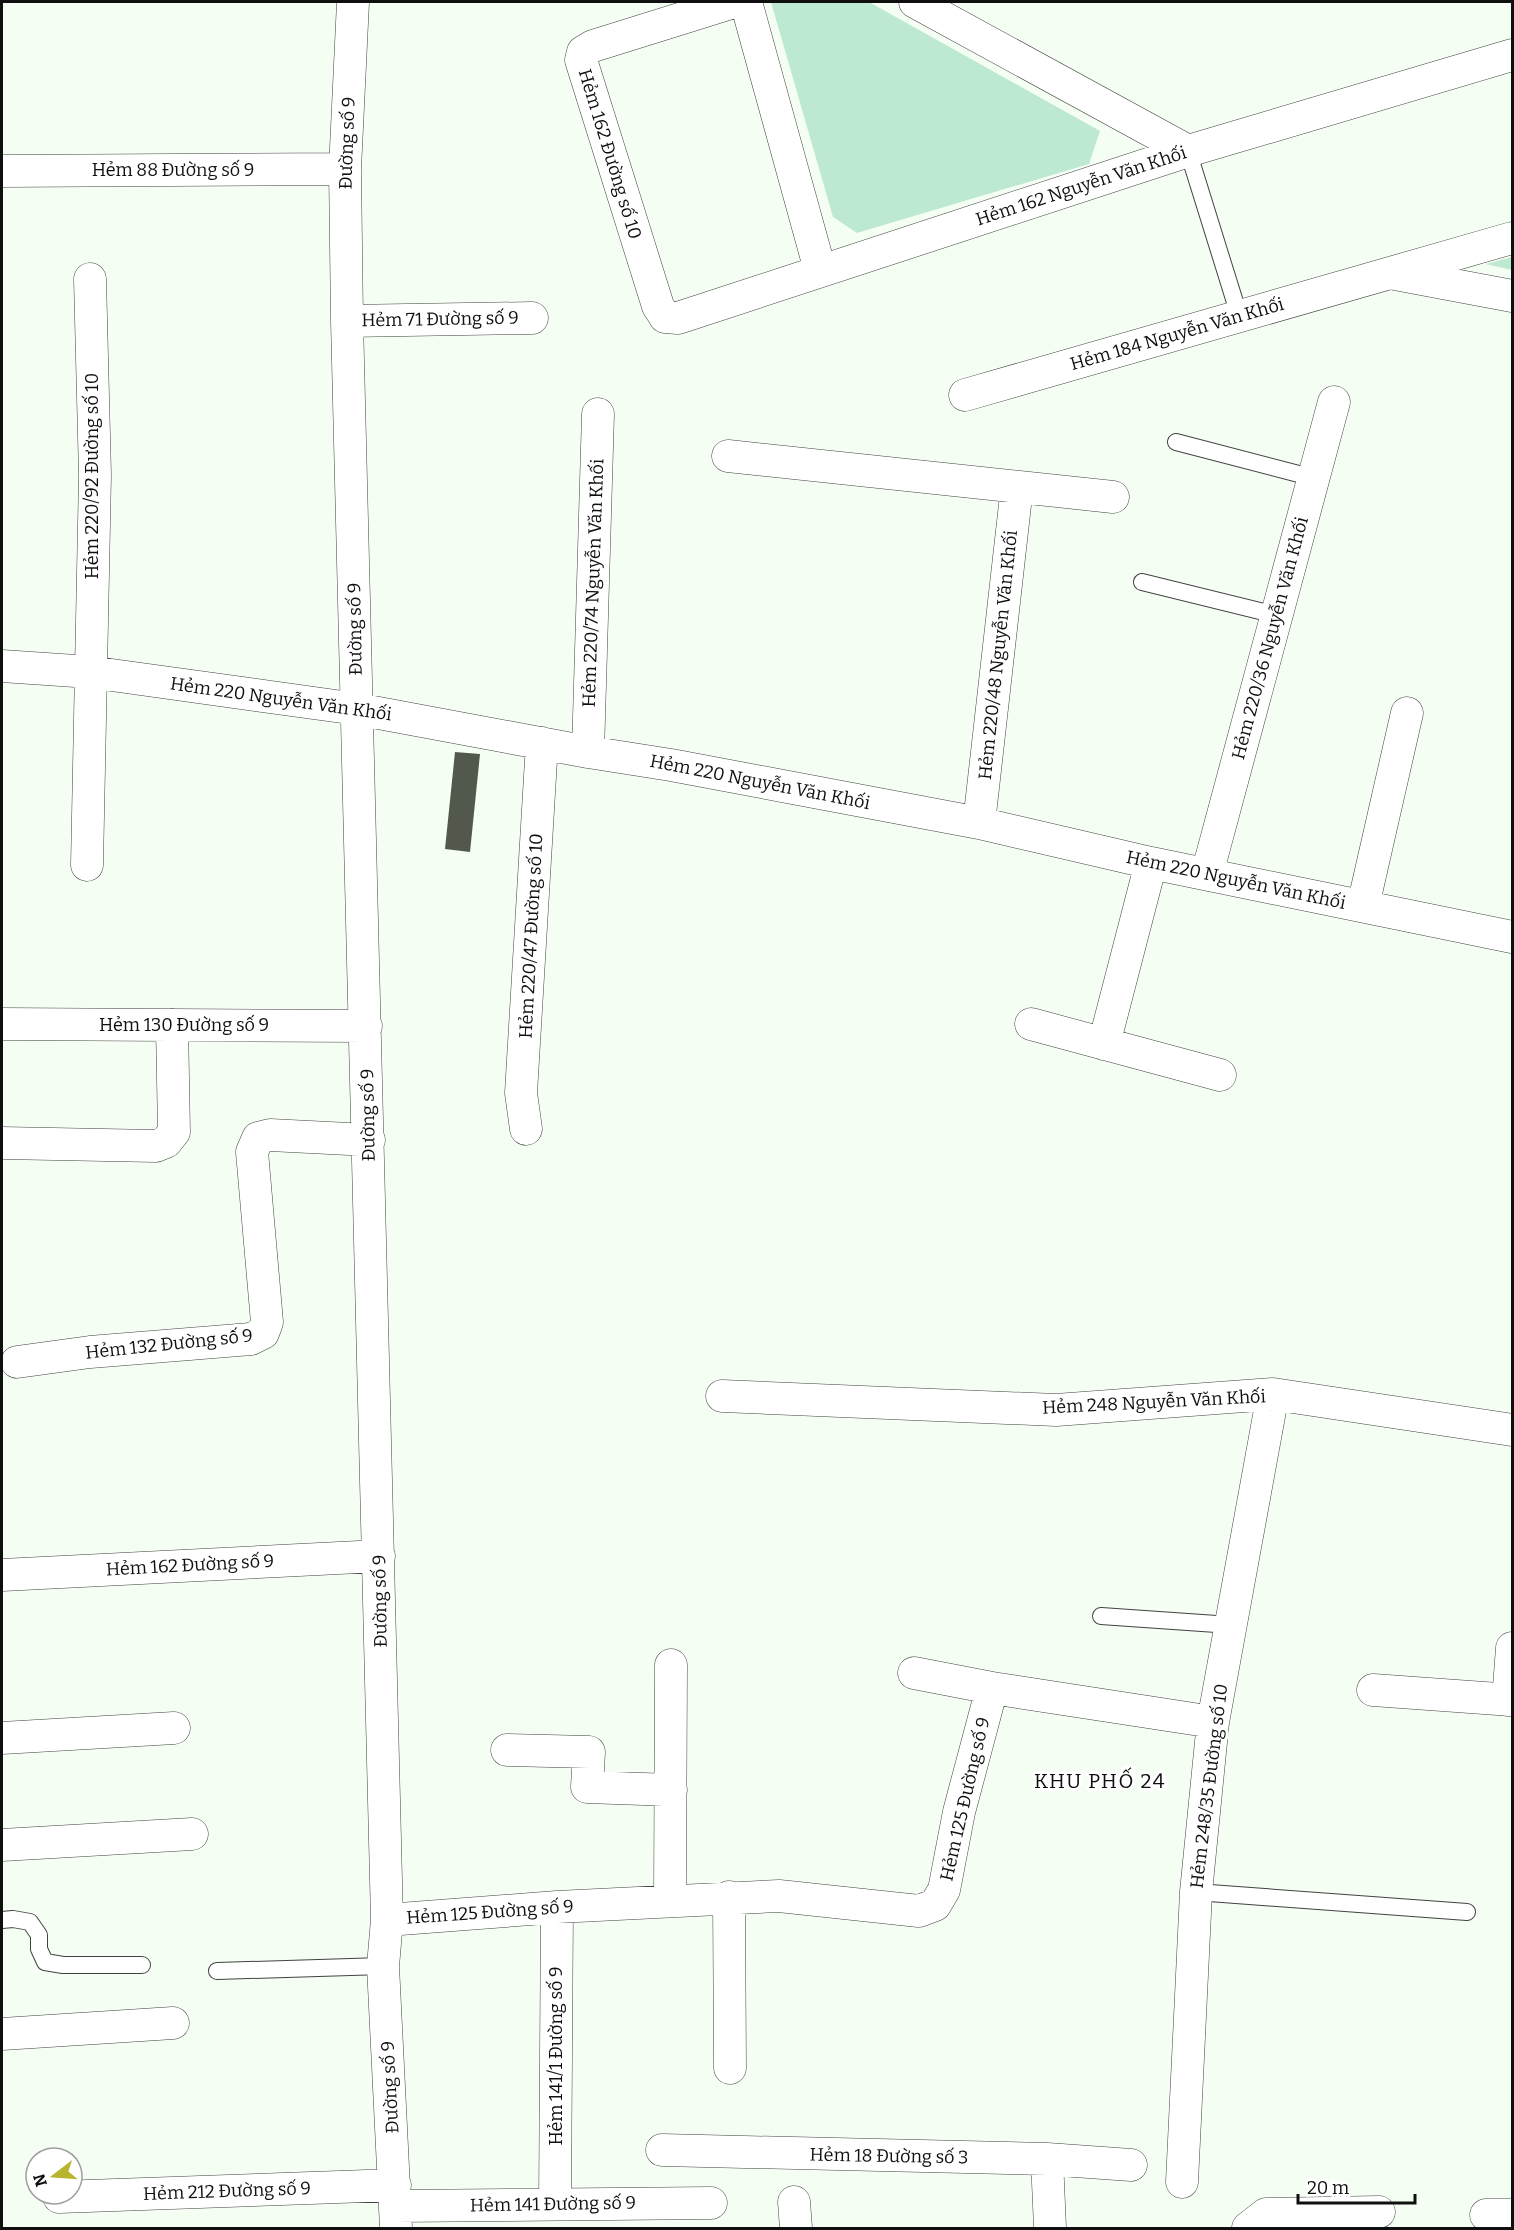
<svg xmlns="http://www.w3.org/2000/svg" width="1514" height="2230" viewBox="0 0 1514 2230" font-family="Bitter,serif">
<rect width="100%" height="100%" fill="#f5fef3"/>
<path fill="#bde8d2" d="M771,2H869L1100,131L1089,164L857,233L833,217Z
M1512,257V270L1486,264Z"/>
<path fill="#53584c" d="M455,752L480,754L470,852L445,849Z"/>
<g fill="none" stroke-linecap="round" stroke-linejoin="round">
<defs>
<path id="lane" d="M1188,151L1239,315
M1176,442L1314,478
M1142,582L1276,615
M1101,1616L1231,1625
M1196,1892L1467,1912
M2,1920L13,1919L30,1922L39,1935V1949L45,1962L63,1965H142
M217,1971L383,1966"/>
<path id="street" d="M353,2L345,169L347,321L387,1920L383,1966L396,2228
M734,2L593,46L583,52L581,60L658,306L665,317L678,318L1188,151L1512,55
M746,2L820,270
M915,2L1188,151
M2,171L345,169
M1395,274L1512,296
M347,321L532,318
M965,395L1512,238
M728,456L1113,497
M2,666L90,672L357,709L588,752L671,765L979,823L1151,863L1512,937
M588,752L598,414
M979,823L1017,487
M87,865L95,475L90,279
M1207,874L1334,402
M1363,906L1407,713
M2,1024L366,1026
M1031,1024L1220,1075
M1104,1044L1151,863
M526,1129L521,1093L542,743
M2,1143L156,1146L166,1142L174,1132L172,1025
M17,1362L90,1352L251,1339L263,1333L267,1322L252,1152L258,1138L270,1135L369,1140
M722,1396L1056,1410L1273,1394L1512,1430
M2,1575L379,1556
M914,1673L992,1688
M1373,1690L1512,1700
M1508,1700L1512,1648
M2,1738L174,1728
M507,1750L589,1752L587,1787L671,1790
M2,1845L192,1834
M729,1897L730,2068
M670,1900L671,1665
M387,1920L557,1907L779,1896L919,1911L935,1905L944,1890L959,1812L992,1688L1213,1722
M2,2034L173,2023
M662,2150L1047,2159L1050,2228
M1047,2159L1131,2165
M1182,2182L1196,1892L1213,1722L1273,1394
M59,2197L395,2185
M794,2202L796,2228
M555,2204L557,1907
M396,2206L711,2203
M1486,2215H1512
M1248,2228L1266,2214L1379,2212"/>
</defs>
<use href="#lane" stroke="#424242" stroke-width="18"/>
<use href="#street" stroke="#424242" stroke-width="33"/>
<use href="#lane" stroke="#fff" stroke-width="16"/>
<use href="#street" stroke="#fff" stroke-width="32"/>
</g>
<g text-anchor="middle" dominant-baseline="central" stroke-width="6" stroke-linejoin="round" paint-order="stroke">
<g font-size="18" fill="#0f0f0f" stroke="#fff">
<text transform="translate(347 143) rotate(-88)">Đường số 9</text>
<text transform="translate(610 154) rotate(73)">Hẻm 162 Đường số 10</text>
<text x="173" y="170">Hẻm 88 Đường số 9</text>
<text transform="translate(1081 186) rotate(-18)">Hẻm 162 Nguyễn Văn Khối</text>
<text transform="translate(440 319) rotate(-1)">Hẻm 71 Đường số 9</text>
<text transform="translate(1177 334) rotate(-16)">Hẻm 184 Nguyễn Văn Khối</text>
<text transform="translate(92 476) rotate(-90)">Hẻm 220/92 Đường số 10</text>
<text transform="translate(593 583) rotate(-88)">Hẻm 220/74 Nguyễn Văn Khối</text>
<text transform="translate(355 629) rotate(-91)">Đường số 9</text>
<text transform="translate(1270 638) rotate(-75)">Hẻm 220/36 Nguyễn Văn Khối</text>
<text transform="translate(998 655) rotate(-84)">Hẻm 220/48 Nguyễn Văn Khối</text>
<text transform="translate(281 699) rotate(8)">Hẻm 220 Nguyễn Văn Khối</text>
<text transform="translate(760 782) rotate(11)">Hẻm 220 Nguyễn Văn Khối</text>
<text transform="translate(1236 880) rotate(12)">Hẻm 220 Nguyễn Văn Khối</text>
<text transform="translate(531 936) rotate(-87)">Hẻm 220/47 Đường số 10</text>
<text x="184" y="1025">Hẻm 130 Đường số 9</text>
<text transform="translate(368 1115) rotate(-91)">Đường số 9</text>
<text transform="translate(169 1344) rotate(-6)">Hẻm 132 Đường số 9</text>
<text transform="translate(1154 1402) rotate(-3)">Hẻm 248 Nguyễn Văn Khối</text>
<text transform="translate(190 1565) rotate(-3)">Hẻm 162 Đường số 9</text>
<text transform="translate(380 1601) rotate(-91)">Đường số 9</text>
<text transform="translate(1209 1786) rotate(-83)">Hẻm 248/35 Đường số 10</text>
<text transform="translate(965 1799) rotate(-77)">Hẻm 125 Đường số 9</text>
<text transform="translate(490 1912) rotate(-4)">Hẻm 125 Đường số 9</text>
<text transform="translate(556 2056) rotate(-90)">Hẻm 141/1 Đường số 9</text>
<text transform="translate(390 2087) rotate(-93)">Đường số 9</text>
<text transform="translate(889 2156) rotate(1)">Hẻm 18 Đường số 3</text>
<text transform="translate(227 2191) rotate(-2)">Hẻm 212 Đường số 9</text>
<text transform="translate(553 2204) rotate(-1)">Hẻm 141 Đường số 9</text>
</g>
<g font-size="20" letter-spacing="1.5" fill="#0f0f0f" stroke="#fff">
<text x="1100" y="1781">KHU PHỐ 24</text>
</g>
</g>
<rect width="1514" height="2230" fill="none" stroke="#0f0f0f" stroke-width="6"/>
<g transform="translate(54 2176) rotate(253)"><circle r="28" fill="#ffffff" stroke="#9f9f9f" stroke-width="1.5"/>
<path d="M0-4.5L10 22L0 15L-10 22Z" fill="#b9b42e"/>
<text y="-9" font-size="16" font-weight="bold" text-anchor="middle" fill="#0f0f0f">N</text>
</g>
<path d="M1298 2194v9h117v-9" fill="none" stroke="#0f0f0f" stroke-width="3"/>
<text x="1307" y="2194" font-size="18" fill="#0f0f0f" stroke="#ffffff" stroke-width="4.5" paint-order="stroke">20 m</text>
</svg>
